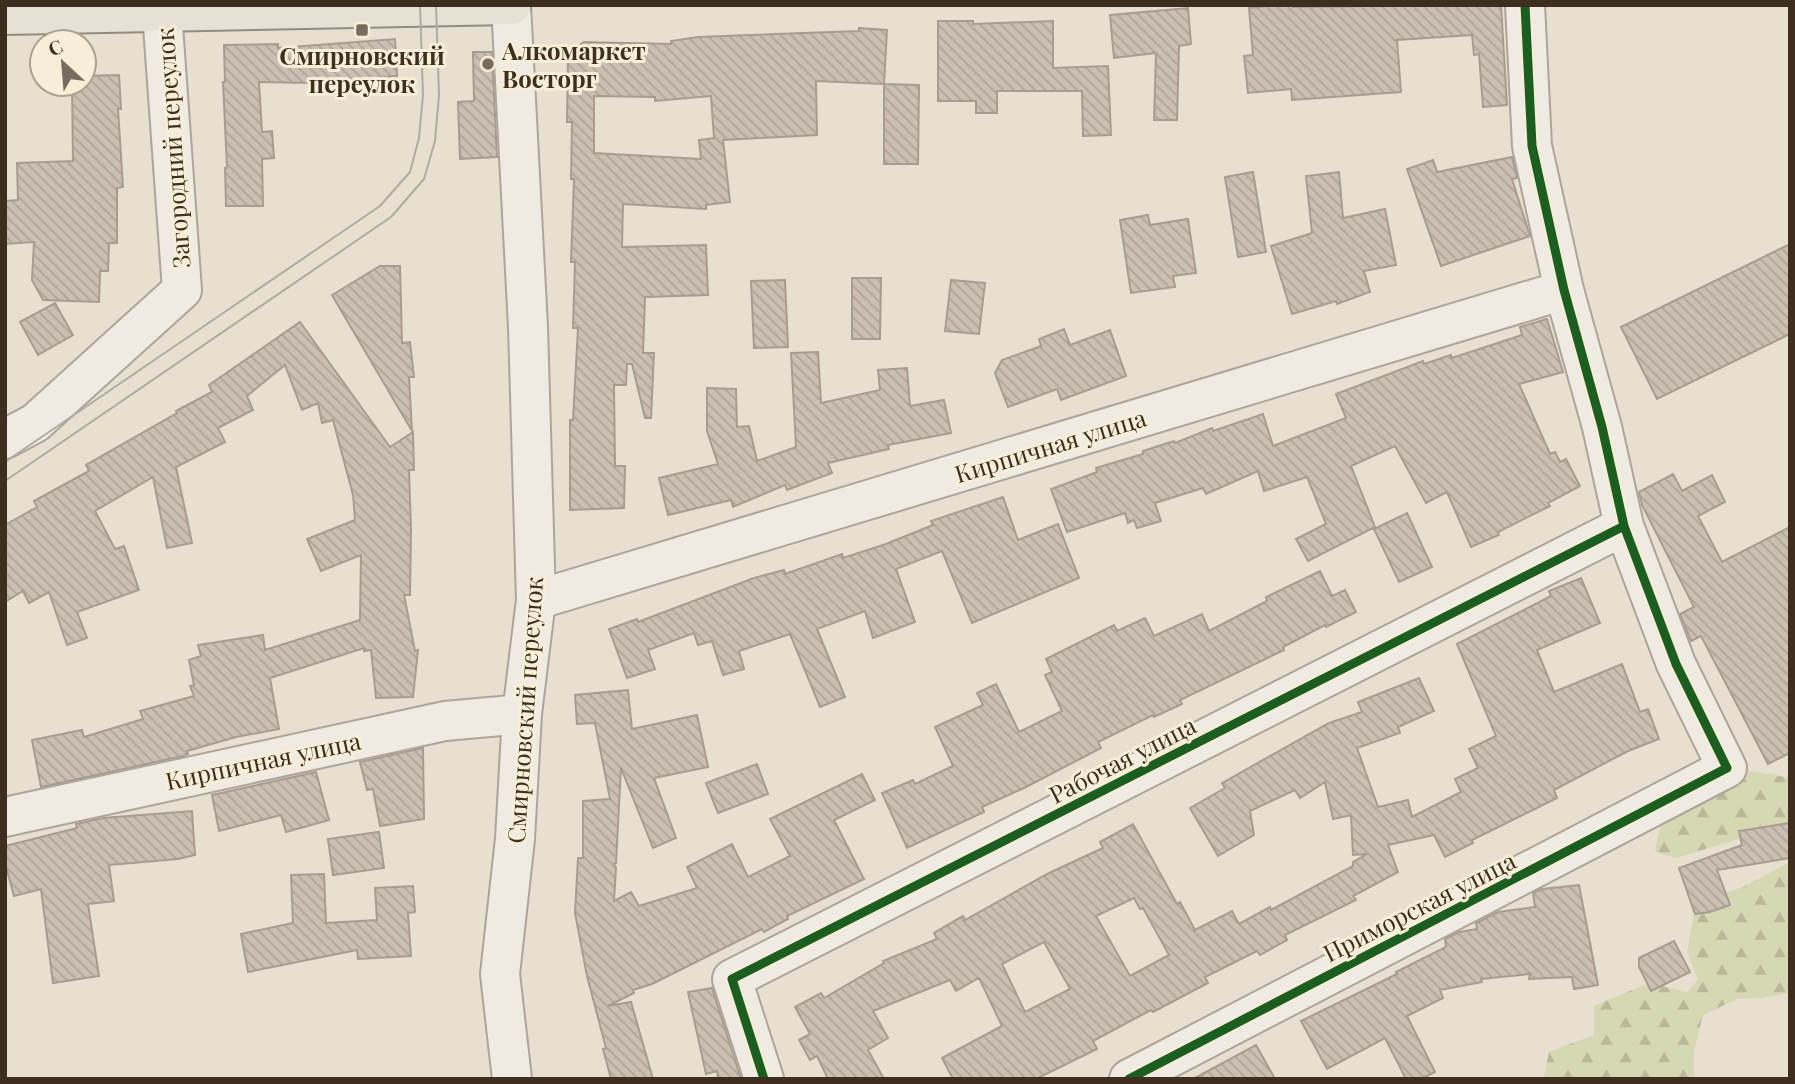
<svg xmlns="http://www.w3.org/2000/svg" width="1795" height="1084" viewBox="0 0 1795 1084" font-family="'Playfair Display',serif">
<defs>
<pattern id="forest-firs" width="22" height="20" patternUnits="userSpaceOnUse" patternTransform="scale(1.75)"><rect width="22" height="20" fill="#d6d7b3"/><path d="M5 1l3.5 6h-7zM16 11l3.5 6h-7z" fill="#b9b99a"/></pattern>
<pattern id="building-back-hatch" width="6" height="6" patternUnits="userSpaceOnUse" patternTransform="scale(1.75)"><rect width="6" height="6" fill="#cbbfb2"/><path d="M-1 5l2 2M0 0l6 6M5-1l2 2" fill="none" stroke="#afa499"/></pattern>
</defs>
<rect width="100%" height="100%" fill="#e7e0d1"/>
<path fill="url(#forest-firs)" d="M1721,771H1753L1790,778V842L1762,832L1676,858L1655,852L1663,813Z
M1790,862V993L1762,998L1737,999L1703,1015L1694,1051V1079H1545L1544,1076L1549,1052L1594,1035V1006L1649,983L1687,992L1698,979L1687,952L1696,904L1745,886Z"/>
<path fill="url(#building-back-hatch)" stroke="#a89c90" stroke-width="2" fill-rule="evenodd" d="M1277,5H1293V7L1501,5L1507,105L1483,107L1479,54L1474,55L1472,35L1397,40L1401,92L1292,100L1291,89L1248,93L1244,56L1253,55L1249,8Z
M1188,8L1191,44L1179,46L1177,120H1154L1156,53L1114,58L1110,15Z
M938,21H973V24L1053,21V68L1108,66L1111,135L1083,136L1082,91H997V113H976V101H938Z
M859,28L887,30L884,84L816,81L817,135L723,140L730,202L706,205V209L623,204L622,247L706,245L708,295L645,297L643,353H654L651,418H645L632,364H627L626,385H614L615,466H625L624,508L570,510V420H573L578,328H573L575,262H571L574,179H571L572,122H567L568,53L584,42L671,44V41L698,37L859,31ZM594,96L655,97V101L711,96L714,138L699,140L701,159L594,153Z
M395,39L397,76L310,83L259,82L262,132L272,131L274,158L262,159L263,206H226L225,168H227L223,82H225L224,45L278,44V48Z
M473,52H492L497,157L460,159L458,102L474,101Z
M119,75L121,109H118L123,187L117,188V243H109L108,271H100L99,302L43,300L32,280L34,242L5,244V201L18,200L17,163L73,161L72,84H84V76Z
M884,84L919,85L918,164H884Z
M1512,157L1517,178L1512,179L1530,236L1441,266L1407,169L1433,160L1437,172Z
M1253,172L1266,252L1238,257L1225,177Z
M1339,172L1343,218L1385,209L1396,265L1364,271L1370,292L1337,304L1336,301L1292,314L1271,246L1312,233L1306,176Z
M1148,215L1150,225L1188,219L1196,273L1173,276L1175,287L1131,293L1120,220Z
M1790,244V334L1657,399L1621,327Z
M380,266H400L402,343L410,342L414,377H409L412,431L332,295Z
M852,278H881L880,339H852Z
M785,280L788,347L754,348L751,281Z
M951,280L985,283L979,334L945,331Z
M55,303L73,335L38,355L20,322Z
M1547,319L1563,372L1519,384L1550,454L1555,452L1560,462L1566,459L1580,486L1548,503L1550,506L1498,532L1499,535L1471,547L1447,492L1426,503L1395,446L1351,466L1375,527L1308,561L1296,539L1326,524L1307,477L1264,491L1258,471L1206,494L1203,488L1155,503L1161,521L1137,528L1134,520L1128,523L1125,513L1067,532L1051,489L1097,472L1096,468L1143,454V451L1174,441L1175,443L1212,428L1213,431L1263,414L1273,446L1346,418L1336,394L1423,361L1424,364L1451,355L1452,358L1522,335L1520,327Z
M300,322L390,447L413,432L414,470H409L411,529L410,595H404L415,651L418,650L413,697L376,698L371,650L364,651V648L270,678L279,729L236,737L187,751L188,754L183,756L41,787L32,740L82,730L84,737L143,719L140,711L194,696L190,686L194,685L189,660L201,656L198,645L263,635L265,650L360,620L361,555L321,571L307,539L355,520L353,495L333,420L322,423L318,403L302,410L285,365L247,396L253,410L218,428L225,442L176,467L192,543L167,548L153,477L95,511L115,549L124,546L139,590L77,612L87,638L67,645L49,592L29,603L23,591L5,602V525L37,507L34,501L89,471L86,465L177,413L176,411L212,392L209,385Z
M1064,329L1070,345L1110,330L1126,376L1061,400L1057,389L1008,407L995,373L1002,360L1041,346L1039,339Z
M818,352L821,403L880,390L878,370L907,368L910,406L944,400L951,433L888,445L889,449L828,463L832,473L787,490L785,485L733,507L731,500L668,515L659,478L718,464L707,431V388L736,389L737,427L749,426L757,461L796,447L791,353Z
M1673,474L1682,491L1712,475L1725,502L1698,516L1722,562L1790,527V753L1768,764L1701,636L1691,641L1680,614L1694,607L1642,505L1639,492Z
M1003,497L1018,540L1058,524L1079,578L972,623L942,551L896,569L915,622L873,638L865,611L817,629L845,697L820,707L790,634L739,651L744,669L723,675L712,641L698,645L694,633L648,650L655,669L627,678L609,629L637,619L638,622L754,578L784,570L785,574L842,554L843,558L886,544L933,525L931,521Z
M1407,513L1432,567L1399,582L1374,529Z
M1320,571L1332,596L1345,590L1356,612L1326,627L1325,625L1283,647L1284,650L1180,700L1182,704L1154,717L1153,715L1098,742L1101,748L1026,787L982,807L984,812L907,848L882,793L913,780L915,784L953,766L935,727L983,705L977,693L996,684L1019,732L1062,711L1045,675L1052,672L1046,659L1114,625L1117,631L1145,618L1154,636L1202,614L1209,631L1267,601L1266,597Z
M1581,578L1600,623L1537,650L1554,692L1622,664L1640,712L1648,709L1659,739L1628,751L1554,790L1557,798L1472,840L1473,843L1445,857L1434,835L1388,845L1398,872L1353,896L1356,900L1285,935L1287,940L1260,955L1257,951L1205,977L1208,983L1153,1012L1151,1010L1093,1041L1097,1049L1036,1079H953L942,1058L1002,1026L979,978L956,991L950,980L873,1011L888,1038L868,1050L884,1079H828L817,1056L810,1060L799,1040L810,1034L795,1007L821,993L824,998L884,963L883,961L937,939L934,933L963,916L965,920L1049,873L1103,848L1100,842L1133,824L1177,904L1180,902L1195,930L1232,911L1239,924L1270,907L1271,910L1353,866V862L1367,854L1353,855L1351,815L1333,819L1325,782L1300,798L1295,790L1250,811L1254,835L1218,856L1190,808L1225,788L1222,783L1329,723L1362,712L1358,702L1419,678L1434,711L1398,727L1400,733L1357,748L1378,807L1408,800L1412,817L1461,792L1455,779L1478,768L1469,749L1496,736L1457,644L1551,596L1549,591ZM1134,898L1140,909L1143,908L1169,955L1130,976L1096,916ZM1044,942L1070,989L1025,1012L1002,964Z
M628,690L632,729L697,715L708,767L654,778L676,838L653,848L621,768L616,863L614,864L616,868L614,901L631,892L639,906L697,888L687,867L732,844L748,877L790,856L770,819L862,774L875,800L834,820L864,879L787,916L788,919L764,932L762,929L652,984L633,990L634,993L608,1006L631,1002L653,1079H611L603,1049L606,1048L587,976L575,913L578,858H583V801L610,799L595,723L577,724L575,695Z
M423,748L424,819L380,826L373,789L367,790L360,762Z
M757,764L768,794L718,813L706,783Z
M316,772L329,820L286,832L281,815L219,831L212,795Z
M192,811L195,855L178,859L109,865L114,901L88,904L99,976L53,983L41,889L14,896L5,863V846L77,828L76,824L103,818Z
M1790,823V858L1717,870L1730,905L1710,912L1695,914L1679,868L1742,845L1739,831Z
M379,832L384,868L333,875L328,839Z
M324,874L326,923L377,920L375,888L413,886L415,912L408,913L411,956L358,959L357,950L248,972L241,934L293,923L291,875Z
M1579,885L1598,985L1574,989L1572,977L1529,979L1530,974L1481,979L1482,982L1440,990L1443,998L1407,1016L1435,1072L1421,1079H1406L1385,1038L1327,1069L1301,1021L1397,974L1396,972L1446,947L1445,939L1459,932L1477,929L1476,923L1498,912L1535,907L1533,893L1542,889Z
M1674,941L1690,972L1651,991L1639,967V958Z
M712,988L741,1079H718L717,1071L706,1074L688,992Z
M1256,1045L1275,1079H1193Z"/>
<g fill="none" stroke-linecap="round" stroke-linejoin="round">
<defs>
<path id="minor" d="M511,5L528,327L536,600L522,714L515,839L500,974L512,1079
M5,439L35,423L182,290L162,12L164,5
M536,600L1564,290
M5,817L445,721L522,714
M764,1079L732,979L1624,526
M1129,1079L1727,768L1676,664L1624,526L1602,427L1564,290L1532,146L1525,5"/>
<path id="major" d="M5,15L511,5"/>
</defs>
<use href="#minor" stroke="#ada599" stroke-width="42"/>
<use href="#major" stroke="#928b80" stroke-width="42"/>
<use href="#minor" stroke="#efebe3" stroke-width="38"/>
<use href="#major" stroke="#e6e1d4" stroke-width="38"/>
<path stroke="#afaaa2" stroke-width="2" d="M5,462L380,206L410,172L419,138L423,95L420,5
M5,481L391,217L424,179L435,141L439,95L436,5"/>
<defs>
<path id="cycleway" d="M764,1079L732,979L1624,526
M1129,1079L1727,768L1676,664L1624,526L1602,427L1564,290L1532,146L1525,5"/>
</defs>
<use href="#cycleway" stroke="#f7eed8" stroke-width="13"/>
<use href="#cycleway" stroke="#1b5e20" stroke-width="9"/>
</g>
<g fill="#786c5e" stroke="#f7eed8" stroke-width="2.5">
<rect x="355" y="23" width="14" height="14" rx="3.5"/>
<circle cx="488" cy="64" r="7"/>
</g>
<g text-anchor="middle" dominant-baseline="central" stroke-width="6" stroke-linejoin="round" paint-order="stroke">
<g font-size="24" font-weight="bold" fill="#3d2e20" stroke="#f7eed8" text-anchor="start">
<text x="502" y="50">Алкомаркет<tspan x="502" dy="28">Восторг</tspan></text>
<text x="362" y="55" text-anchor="middle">Смирновский<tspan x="362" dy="28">переулок</tspan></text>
</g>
<g font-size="24" fill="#3d2e20" stroke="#f7eed8">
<text transform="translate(172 148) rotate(-94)">Загородний переулок</text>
<text transform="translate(1050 445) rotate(-17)">Кирпичная улица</text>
<text transform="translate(524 710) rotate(-86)">Смирновский переулок</text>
<text transform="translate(1122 759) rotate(-27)">Рабочая улица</text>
<text transform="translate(263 760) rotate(-12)">Кирпичная улица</text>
<text transform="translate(1419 906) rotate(-27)">Приморская улица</text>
</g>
</g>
<rect width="1795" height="1084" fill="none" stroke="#3d2e20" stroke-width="14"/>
<g transform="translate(63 63) rotate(334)"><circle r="33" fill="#f7eed8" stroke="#ada18e" stroke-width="2"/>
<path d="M0-5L12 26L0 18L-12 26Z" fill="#786c5e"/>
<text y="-10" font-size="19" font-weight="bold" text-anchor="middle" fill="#3d2e20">С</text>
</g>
</svg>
